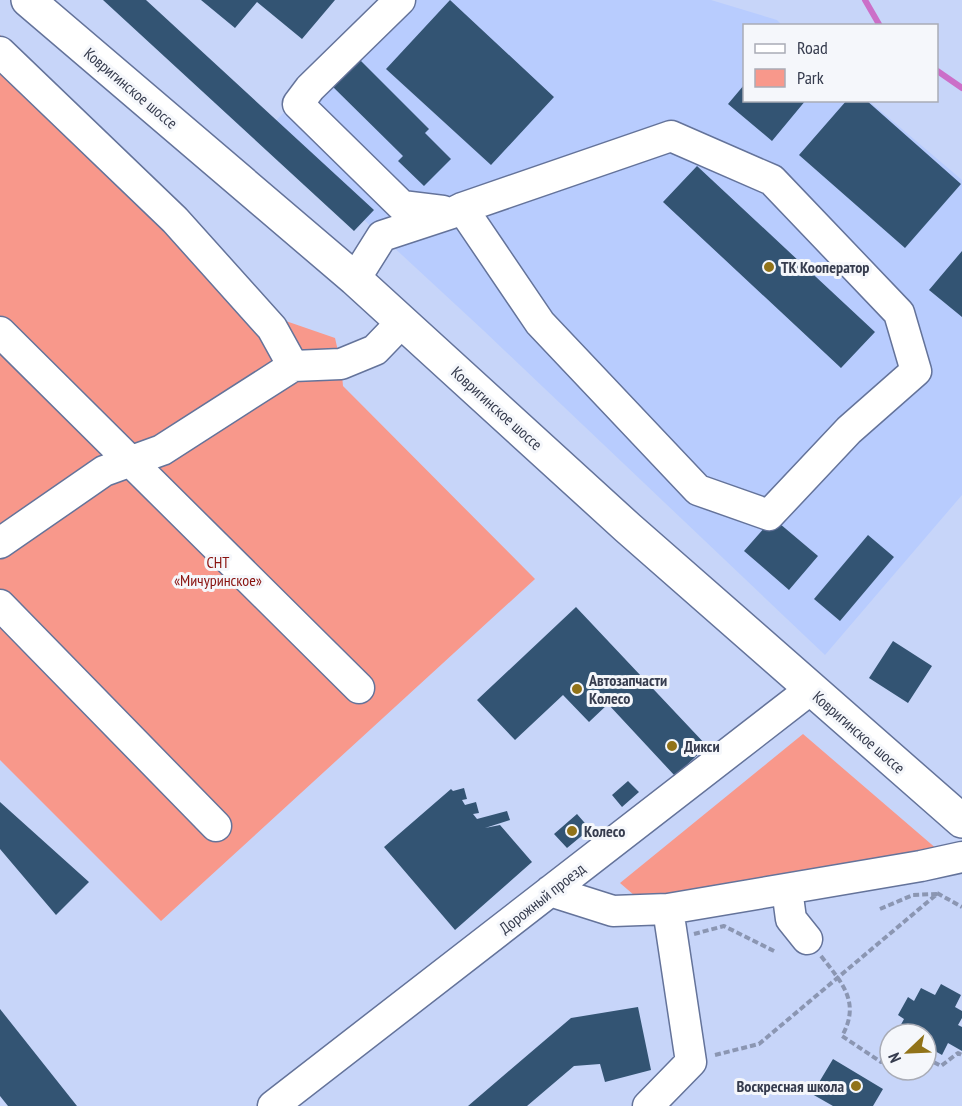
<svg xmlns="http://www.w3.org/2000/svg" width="962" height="1106" viewBox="0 0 962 1106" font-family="'PT Sans Narrow',sans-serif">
<rect width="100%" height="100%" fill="#c7d5f9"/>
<path fill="#b8ccfe" d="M392,0H711L777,20L782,25L744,26V100L869,101L962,180V495L825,655L483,330L267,130Z"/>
<path fill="#f8988b" d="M0,35L186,219L280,319L335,338L341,364L343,386L535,579L161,921L0,760Z
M803,734L938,850L642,902L620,883Z"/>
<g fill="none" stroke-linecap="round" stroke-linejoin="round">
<path stroke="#cb6fc8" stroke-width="6" d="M865,0L880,26
M936,70L962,88"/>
</g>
<path fill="#335473" d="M103,0H146L374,210L354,231Z
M201,0H335L302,39L257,2L235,28Z
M450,0L554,97L491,165L386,69Z
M357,57L429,129L425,133L451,159L424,186L398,161L403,156L330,84Z
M744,85V100H806L772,141L728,104Z
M847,100H866L961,184L905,248L799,155Z
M697,166L875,332L841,368L663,202Z
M962,251V317L929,290Z
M773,518L818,556L789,590L744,551Z
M868,535L894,557L840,621L814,599Z
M576,607L707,746L675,776L608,704L589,722L563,695L515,740L477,700Z
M893,641L932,666L908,703L869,678Z
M628,781L639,792L622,807L612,795Z
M464,788L467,799L462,800L465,805L476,802L479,813L473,814L477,819L507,811L510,820L485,828L500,825L532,862L455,930L384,847L451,789L453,791Z
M0,802L89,882L56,915L0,849Z
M577,814L590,829L567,848L554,834Z
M941,984L961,995L955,1007L962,1011V1018L958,1025L962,1027V1051L948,1043L942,1055L926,1046V1034H904L898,1030L904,1019L898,1015L908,997L914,1001L921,988L935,995Z
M638,1007L651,1070L605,1082L600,1064L574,1066L527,1106H468L571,1018Z
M0,1009L77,1106H8L0,1096Z
M833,1059L883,1089L873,1106H833L812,1094Z"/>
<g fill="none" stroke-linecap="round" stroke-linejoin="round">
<defs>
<path id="minor" d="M400,0L310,88L298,104L402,206L443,211
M0,52L175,220L272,328L293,366
M355,279L382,236L452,213L462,208L671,136L772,180L899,313L916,371L849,430L769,515L698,490L540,323L462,208
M0,332L359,688
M0,543L104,471L162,450L293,366L341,364L375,350L402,322
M0,605L216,826
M787,889L791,919L807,939
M550,891L613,911L668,909L921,866L962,857
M273,1106L811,689
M648,1106L691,1062L668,909"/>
<path id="major" d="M28,0L355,279L628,528L962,821"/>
</defs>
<use href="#minor" stroke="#64739a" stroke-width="33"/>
<use href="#major" stroke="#64739a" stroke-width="36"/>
<path stroke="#8b96b2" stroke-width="4" stroke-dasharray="6 3" stroke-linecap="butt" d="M937,893L962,907
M880,909L913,895L937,894
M694,934L724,926L776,952
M821,956C842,983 861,1002 842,1036L881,1062L890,1058
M715,1055L759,1044L937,894
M926,1058L941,1066L958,1053L962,1055"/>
<use href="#minor" stroke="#fff" stroke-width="30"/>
<use href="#major" stroke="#fff" stroke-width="33"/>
</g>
<g fill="#917319" stroke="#f5f7fb" stroke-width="2">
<circle cx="769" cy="267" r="6"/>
<circle cx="577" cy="689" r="6"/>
<circle cx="672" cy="746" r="6"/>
<circle cx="572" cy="831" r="6"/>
<circle cx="856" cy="1086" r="6"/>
</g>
<g text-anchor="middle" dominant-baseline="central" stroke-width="6" stroke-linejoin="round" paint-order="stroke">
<g font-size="16" fill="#363c4e" stroke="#f5f7fb">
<text transform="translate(131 88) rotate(40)">Ковригинское шоссе</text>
<text transform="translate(497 408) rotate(42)">Ковригинское шоссе</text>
<text transform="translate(859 732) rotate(41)">Ковригинское шоссе</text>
<text transform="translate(542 898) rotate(-38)">Дорожный проезд</text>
</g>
<g font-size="16" font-weight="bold" fill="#363c4e" stroke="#f5f7fb" text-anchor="start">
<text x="781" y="267">ТК Кооператор</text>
<text x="589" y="680">Автозапчасти<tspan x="589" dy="18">Колесо</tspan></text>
<text x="684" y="746">Дикси</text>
<text x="584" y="831">Колесо</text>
<text x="844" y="1086" text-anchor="end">Воскресная школа</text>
</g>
<g font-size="16" fill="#891310" stroke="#f5f7fb">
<text x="218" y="562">СНТ<tspan x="218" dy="18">«Мичуринское»</tspan></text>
</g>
</g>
<rect x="743" y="24" width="195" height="78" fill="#f5f7fb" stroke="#a9acb6" stroke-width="1.5"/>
<rect x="755" y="44" width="30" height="9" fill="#ffffff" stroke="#a9acb6" stroke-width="1.5"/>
<text x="797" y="54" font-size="18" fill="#363c4e">Road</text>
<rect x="755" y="69" width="30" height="18" fill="#f8988b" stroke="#a9acb6" stroke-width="1.5"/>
<text x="797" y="84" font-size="18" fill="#363c4e">Park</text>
<g transform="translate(908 1052) rotate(247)"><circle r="28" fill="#f5f7fb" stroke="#a9acb6" stroke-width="1.5"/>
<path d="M0-4.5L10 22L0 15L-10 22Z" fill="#917319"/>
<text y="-9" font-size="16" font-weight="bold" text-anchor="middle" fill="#363c4e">N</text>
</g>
</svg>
